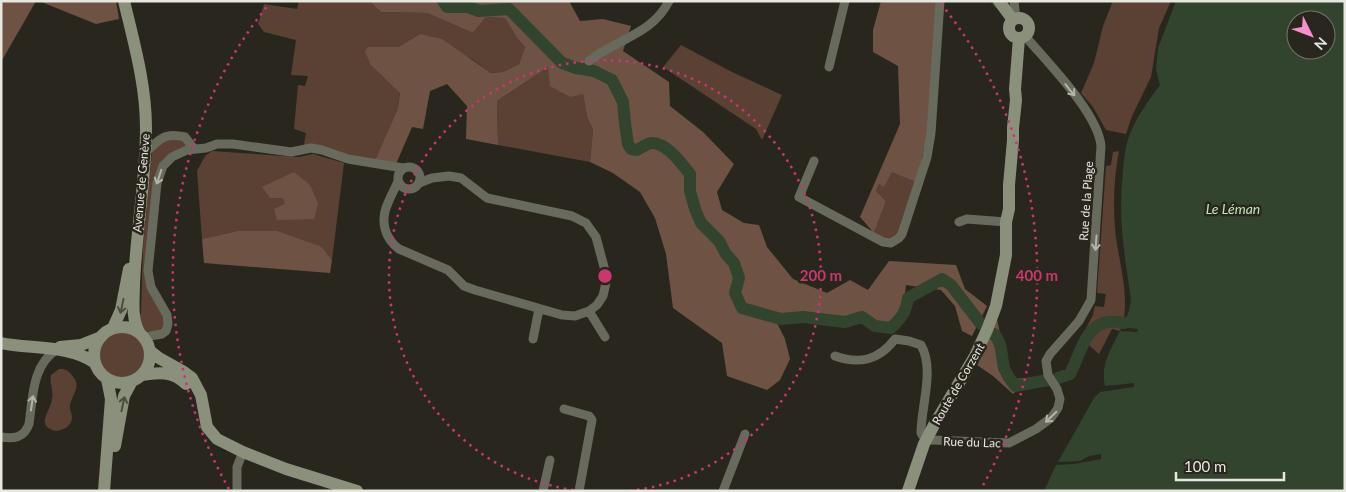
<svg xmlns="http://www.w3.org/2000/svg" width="1346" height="492" viewBox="0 0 1346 492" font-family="Lato,sans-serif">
<rect width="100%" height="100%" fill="#29271d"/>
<path fill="#5b4133" d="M299,1H369L381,12L427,13L473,33L486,17L505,18L517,38L525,47L519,64L503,72L491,73L472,59L420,34L398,47H368L390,82L400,92L398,108L375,160L345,155L304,145L306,133L294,129L298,85L305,86L308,76L291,75L296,40L264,32L258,24L264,4L297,9Z
M1113,1H1171L1159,28L1151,77L1132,116L1126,134L1106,130L1093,107L1081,93L1094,63L1103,26Z
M681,45L730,71L782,95L762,140L756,129L663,67Z
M548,67L583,94L587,117L593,130L590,162L498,145L497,101Z
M164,139H180L189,145L162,164L145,275L167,320L160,332C144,332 144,332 137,318L141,314L143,247L152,151Z
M212,151L299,157L313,154L344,163L332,260L322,247L237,231L202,239L197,171L205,156Z
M1119,151C1114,176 1113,203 1115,228C1117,258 1133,302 1120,331L1112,329L1099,354L1081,338L1093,315L1095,306L1104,307L1106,294L1097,293L1106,166L1111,165L1113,152Z
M892,171L916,182L899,231L895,238L889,241L874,233L886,201L876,191L879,184L884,186Z
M99 355a23 23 0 1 1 46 0a23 23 0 1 1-46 0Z
M59,369C64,369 66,369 70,373C83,386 73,392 70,405C69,409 72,413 72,417C72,426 64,430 56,431C34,426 51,411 52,399C54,390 49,383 51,375Z"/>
<path fill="#6e5344" d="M1,1H36L1,62Z
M39,1H116L119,19L96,24Z
M369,1H569L580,21L603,19L631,26L623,51L669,82L670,106L703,132L734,164L717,192L722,210L744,223L759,225L767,247L793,279L827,293L850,280L868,290L889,261L956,265L965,289L987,306L972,336L962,331L955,306L941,290L906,285L903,309L889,324L776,321L785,339L790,359L780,380L767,390L727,376L722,343L673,308L666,254L655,218L640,192L613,173L590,162L593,130L587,117L583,94L570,97L550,86L548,67L497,101L498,145L466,139L467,106L447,84L430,91L423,129L412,127L396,164L375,160L398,108L400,93L370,64L365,51L368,47H398L420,34L442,39L491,73L503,72L519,64L525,47L517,38L505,18L486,17L473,33L427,13L381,12Z
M881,1H939L928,132L916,182L892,172L884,187L879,184L876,191L886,201L874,233L860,217L900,124L898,66L873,52V30Z
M294,172L310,185L318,203L314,219L277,220L274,209L285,204L283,198H270L262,187Z
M237,231H277L322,247L332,260L330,273L204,263L202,239Z
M997,319L1006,363L1014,379L1047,376L1051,383L1020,387L1013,394L993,376L977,365L991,336Z"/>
<path fill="#32442e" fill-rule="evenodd" d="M1176,1H1345V491H1044L1056,465L1074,464L1101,459V454L1089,456L1080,461L1058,462L1094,398L1100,392L1134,387V383L1105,386C1100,365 1111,349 1120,331L1137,332L1138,329L1121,327C1127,318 1130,309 1131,299C1124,253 1118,218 1123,172C1124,159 1125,146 1130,134C1137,116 1149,100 1160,85L1156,70L1158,48ZM1296,20H1326V50H1296Z"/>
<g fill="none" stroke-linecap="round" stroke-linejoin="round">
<path stroke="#32442e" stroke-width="2" d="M991,1L996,7"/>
<path stroke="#32442e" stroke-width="12" d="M443,1L447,7H468L479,11L509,9L562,63L576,68L594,71L612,80L623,102L625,123L628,144L631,149L637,150C641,148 647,143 652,143C667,143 681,163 690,174V191L695,209L701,223L719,241L726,254L734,263L739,278L735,293L742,308L781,319L803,317L845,322L862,317L875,326L891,328C901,318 906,313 908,298L942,279L951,285L981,324
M994,334C1003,344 1001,356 1004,368C1007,375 1010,380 1015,386L1048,380
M1058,378L1070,374C1079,358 1085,324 1108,322C1113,321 1119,322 1124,323"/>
<path stroke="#676a5d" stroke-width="9" d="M1014,1L1016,19
M589,61C616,39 652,35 669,1
M829,67L845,1
M145,153C160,139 164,132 185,137L194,149
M814,161L799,197L883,242L891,243L899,238L902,234L927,157L931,133L940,1
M398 178a11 11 0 1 1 22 0a11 11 0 1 1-22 0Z
M398,181C395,189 391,195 388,203C380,220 384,238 399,249L448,270L464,286L475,290L562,315L575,316L589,311L597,305L603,296L607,278L596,237L586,223L572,216L487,198L461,178L449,176L432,178L419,183
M959,222L967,219L1006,222
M589,311L605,337
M144,337L162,334L166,331L168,324L167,315L151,287L148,271L157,183L163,166L172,157L187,150L206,148L217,144H233L291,152L311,148L322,150L348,159L403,168
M533,339L539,309
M835,356C860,365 879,360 895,339L909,341L921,345C935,370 921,406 921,433L923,436L931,440L1009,443L1036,429L1051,418L1058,408L1060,399L1057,389L1048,375L1046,361L1050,354L1079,321L1091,300L1101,146C1098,113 1047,62 1025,36
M564,409L589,416L592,420L579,491
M1,437C14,439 24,438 29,424C33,397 32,366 56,350
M237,491V467L243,452
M543,491L550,460
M723,491L745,434"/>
<path stroke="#8b907c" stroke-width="12" d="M124,1C134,43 146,85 146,128C146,180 136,232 134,284C134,300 131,317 139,332
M999,1L1013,20
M1009 28a10 10 0 1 1 20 0a10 10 0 1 1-20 0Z
M94 355a28 28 0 1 1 56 0a28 28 0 1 1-56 0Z
M113,328L121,310L129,269
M1,343C29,349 72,345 95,363
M60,347L81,345L101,337
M150,351L159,358L184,372L192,378L201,395L207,427L217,439L243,452L286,469L357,491
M142,375C159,372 173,371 186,384
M115,446L124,396L132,381
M104,491L111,399L107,379
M908,491L924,444L934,425L975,356L987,330L996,306L1006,255V222L1009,209V185L1013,140V128L1016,100L1015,89L1019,38"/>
</g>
<defs><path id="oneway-shaft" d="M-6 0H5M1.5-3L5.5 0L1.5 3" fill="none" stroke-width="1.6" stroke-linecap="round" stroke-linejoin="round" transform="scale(1.25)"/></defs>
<g stroke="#b4b4ab">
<use href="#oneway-shaft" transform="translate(1070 90) rotate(51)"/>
<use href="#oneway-shaft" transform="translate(159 177) rotate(108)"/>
<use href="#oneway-shaft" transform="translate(1096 243) rotate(94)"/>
<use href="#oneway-shaft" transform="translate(32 403) rotate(-82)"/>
<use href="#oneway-shaft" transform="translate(1051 417) rotate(136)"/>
</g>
<g stroke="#4b4c3e">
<use href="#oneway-shaft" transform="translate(122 306) rotate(102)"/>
<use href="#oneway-shaft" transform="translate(123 404) rotate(-78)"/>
</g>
<g fill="none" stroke="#c8376f" stroke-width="2.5" stroke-dasharray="2.5 5">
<path d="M581 491A216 216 0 1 1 629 491"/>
<path d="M229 489A432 432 0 0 1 269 4M941 4A432 432 0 0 1 981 489"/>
</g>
<g text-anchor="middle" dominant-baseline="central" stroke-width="5" stroke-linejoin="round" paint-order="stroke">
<g font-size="12" fill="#e7e6df" stroke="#29271d">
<text transform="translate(141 183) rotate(-85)">Avenue de Genève</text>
<text transform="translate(1086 201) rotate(-86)">Rue de la Plage</text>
<text transform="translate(958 384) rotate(-60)">Route de Corzent</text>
<text transform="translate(972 442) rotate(2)">Rue du Lac</text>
</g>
<g font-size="14" font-style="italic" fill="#bfe4b6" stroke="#29271d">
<text x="1233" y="208">Le Léman</text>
</g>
</g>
<circle cx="605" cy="276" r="8" fill="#c8376f" stroke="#29271d" stroke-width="2.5"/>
<g font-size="15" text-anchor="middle" font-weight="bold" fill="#c8376f" stroke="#29271d" stroke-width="5" stroke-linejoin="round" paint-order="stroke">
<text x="821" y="281">200 m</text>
<text x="1037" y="281">400 m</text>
</g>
<rect width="1346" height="492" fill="none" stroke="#e7e6df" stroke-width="5"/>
<g transform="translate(1311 35) rotate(132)"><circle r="24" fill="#29271d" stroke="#75736b"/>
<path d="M0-4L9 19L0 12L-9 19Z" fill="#f790cd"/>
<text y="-8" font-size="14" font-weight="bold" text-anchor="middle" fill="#e7e6df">N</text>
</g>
<path d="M1176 472v8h108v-8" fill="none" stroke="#e7e6df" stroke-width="2.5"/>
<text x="1184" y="472" font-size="15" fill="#e7e6df" stroke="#29271d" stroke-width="4" paint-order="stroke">100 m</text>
</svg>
